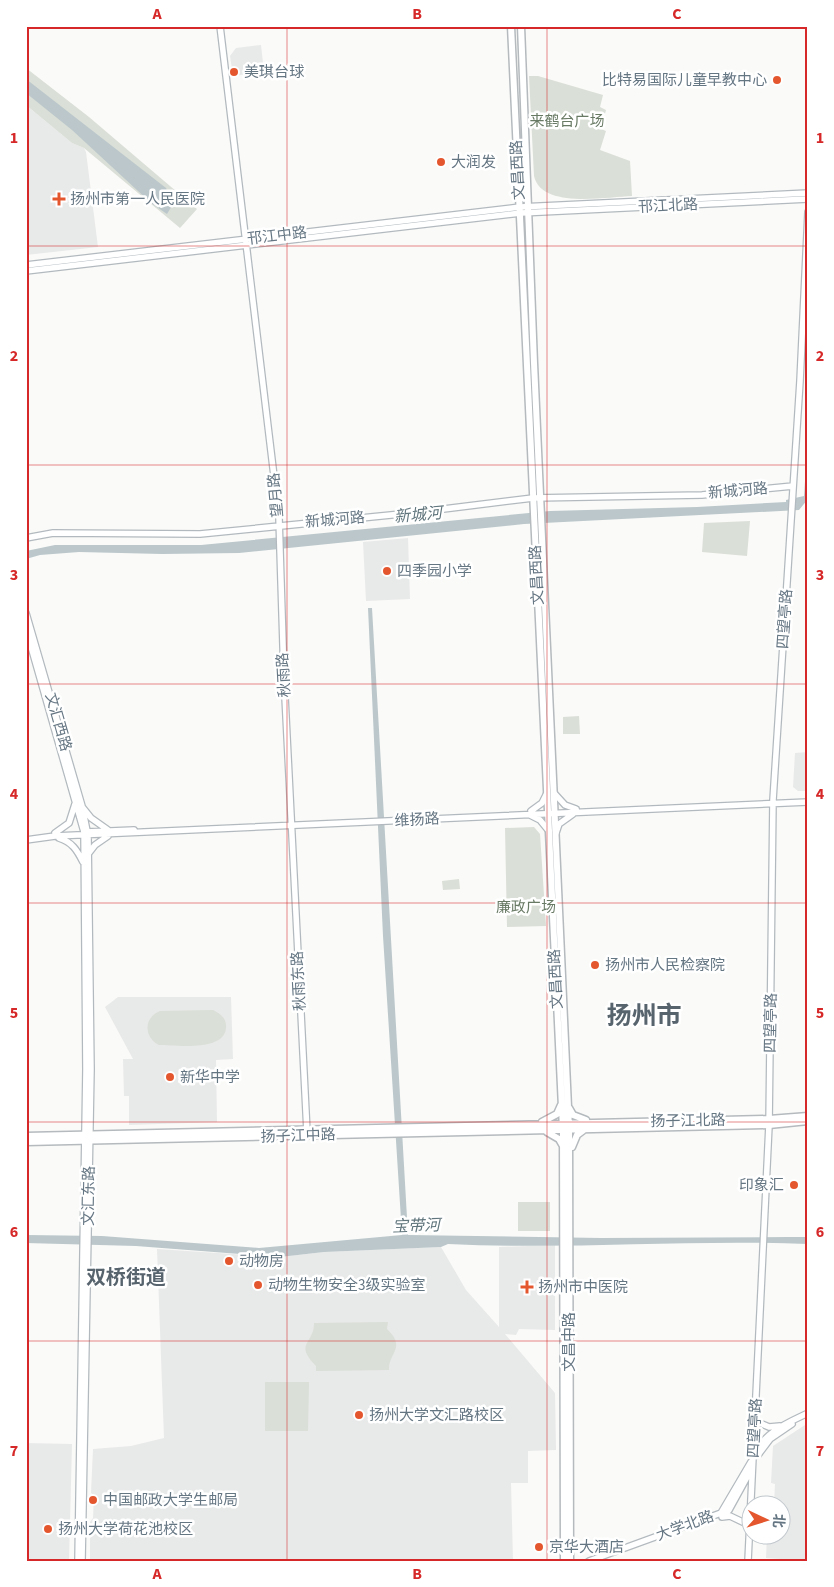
<svg xmlns="http://www.w3.org/2000/svg" width="834" height="1587" viewBox="0 0 834 1587" font-family="'Source Sans 3','Noto Sans SC',sans-serif">
<rect width="100%" height="100%" fill="#fafaf8"/>
<path fill="#e8e9e9" d="M261,45L264,72L233,76L230,56L236,48Z
M26,105L72,143L84,148L86,152L98,247L26,255Z
M408,538L410,599L366,601L363,542Z
M808,752V791H798L793,787L795,753Z
M118,997H231L233,1059L216,1060L217,1122L129,1125V1096H124L123,1059H133L105,1007Z
M555,1245V1330L519,1329L516,1335L505,1334L555,1393L556,1450L528,1451V1483H511L513,1561H90V1522L93,1518L94,1495L91,1493L93,1449L131,1446L164,1438L157,1249L280,1257L324,1252L441,1247L466,1290L499,1327V1247Z
M808,1423V1561L766,1558L767,1535L782,1534V1504H774L775,1484L771,1483L773,1446Z
M26,1443L72,1444L69,1561H26Z"/>
<path fill="#dadfd7" d="M26,68L89,117L197,209L180,228L84,148L72,143L26,105Z
M529,76H538L603,95L600,107L606,110L601,129L606,131L600,150L630,161L632,196C606,197 541,209 534,176Z
M750,521L747,556L702,552L704,523Z
M579,716L580,734H563V717Z
M534,827L540,834L546,926L507,927L505,828Z
M459,879L460,889L443,890L442,881Z
M213,1010C221,1014 227,1019 226,1028C224,1052 176,1045 159,1045C144,1037 143,1018 160,1011Z
M518,1202H550V1231H518Z
M388,1322L387,1329C407,1348 388,1353 389,1370L316,1371V1366C293,1343 315,1343 314,1323Z
M265,1382H309L308,1431H265Z"/>
<path fill="#bbc7cb" d="M26,79L166,188L173,204L167,214L151,203L72,130L26,93Z
M808,437V499L799,510L524,524L239,553L162,554L79,552L40,555L26,559V551L55,545H201L550,511L697,507L786,502V500L804,496Z
M368,608H372L408,1235L601,1238L788,1237H808V1244C688,1239 568,1250 448,1244L441,1247L324,1252L280,1257L136,1246L26,1243V1235L102,1236L259,1248L402,1235L383,936Z"/>
<g fill="none" stroke-linecap="round" stroke-linejoin="round">
<defs>
<path id="secondary" d="M220,26L279,518L284,677L307,1132
M26,265L520,207L808,193
M26,271L521,213L808,199
M26,538L53,533L200,534L411,513L533,498L702,495L793,486
M26,613L82,806L88,836L91,1069L82,1561
M26,629L84,832L86,1069L78,1561
M554,793L565,805L576,809
M83,808L91,818L108,830
M531,811L542,803L547,793
M530,815L540,820L549,831
M86,832L134,830
M55,833L69,823L75,804
M556,833L559,824L573,814
M59,838C72,842 77,850 83,862
M26,840L55,836L808,802
M88,854L95,845L108,836
M755,1421L769,1427L780,1426
M755,1453C766,1432 785,1424 806,1414
M758,1455L770,1439L792,1424
M724,1515L729,1510L751,1470
M722,1517L730,1516L749,1525
M589,1561L721,1513L751,1462
M748,1561L769,1125L773,800L800,381L808,212"/>
<path id="primary" d="M511,26L563,1129L564,1561
M521,26L534,363L569,1129L570,1561
M569,1108L573,1115L586,1120
M542,1122L557,1114L561,1105
M547,1132L559,1139L563,1146
M26,1136L769,1119L808,1116
M26,1142L769,1125L808,1121
M572,1147L577,1135L585,1129"/>
</defs>
<use href="#secondary" stroke="#b3babf" stroke-width="8"/>
<use href="#primary" stroke="#b5babe" stroke-width="9"/>
<use href="#secondary" stroke="#fff" stroke-width="5.5"/>
<use href="#primary" stroke="#fff" stroke-width="6"/>
</g>
<path fill="none" stroke="#d62828" stroke-width="1" stroke-opacity="0.55" d="M287,26V1561M547,26V1561M26,246H808M26,465H808M26,684H808M26,903H808M26,1122H808M26,1341H808"/>
<g fill="#e4572e" stroke="#fff" stroke-width="2">
<circle cx="234" cy="72" r="5"/>
<circle cx="777" cy="80" r="5"/>
<circle cx="441" cy="162" r="5"/>
<path d="M56.5 191.5h5v5h5v5h-5v5h-5v-5h-5v-5h5z"/>
<circle cx="387" cy="571" r="5"/>
<circle cx="595" cy="965" r="5"/>
<circle cx="170" cy="1077" r="5"/>
<circle cx="794" cy="1185" r="5"/>
<circle cx="229" cy="1261" r="5"/>
<circle cx="258" cy="1285" r="5"/>
<path d="M524.5 1279.5h5v5h5v5h-5v5h-5v-5h-5v-5h5z"/>
<circle cx="359" cy="1415" r="5"/>
<circle cx="93" cy="1500" r="5"/>
<circle cx="48" cy="1529" r="5"/>
<circle cx="539" cy="1547" r="5"/>
</g>
<g text-anchor="middle" dominant-baseline="central" stroke-width="5" stroke-linejoin="round" paint-order="stroke">
<g font-size="15" fill="#657683" stroke="#fff" text-anchor="start">
<text x="244" y="72">美琪台球</text>
<text x="767" y="80" text-anchor="end">比特易国际儿童早教中心</text>
<text x="451" y="162">大润发</text>
<text x="70" y="199">扬州市第一人民医院</text>
<text x="397" y="571">四季园小学</text>
<text x="605" y="965">扬州市人民检察院</text>
<text x="180" y="1077">新华中学</text>
<text x="784" y="1185" text-anchor="end">印象汇</text>
<text x="239" y="1261">动物房</text>
<text x="268" y="1285">动物生物安全3级实验室</text>
<text x="538" y="1287">扬州市中医院</text>
<text x="369" y="1415">扬州大学文汇路校区</text>
<text x="103" y="1500">中国邮政大学生邮局</text>
<text x="58" y="1529">扬州大学荷花池校区</text>
<text x="549" y="1547">京华大酒店</text>
</g>
<g font-size="15" fill="#687a64" stroke="#fff">
<text x="567" y="121">来鹤台广场</text>
<text x="526" y="907">廉政广场</text>
</g>
<g font-size="15" fill="#657683" stroke="#fff">
<text transform="translate(518 170) rotate(-93)">文昌西路</text>
<text transform="translate(668 206) rotate(-3)">邗江北路</text>
<text transform="translate(277 236) rotate(-7)">邗江中路</text>
<text transform="translate(738 491) rotate(-5)">新城河路</text>
<text transform="translate(276 495) rotate(-95)">望月路</text>
<text transform="translate(335 520) rotate(-5)">新城河路</text>
<text transform="translate(537 575) rotate(-93)">文昌西路</text>
<text transform="translate(785 619) rotate(-86)">四望亭路</text>
<text transform="translate(284 675) rotate(-93)">秋雨路</text>
<text transform="translate(58 722) rotate(74)">文汇西路</text>
<text transform="translate(417 820) rotate(-3)">维扬路</text>
<text transform="translate(556 979) rotate(-93)">文昌西路</text>
<text transform="translate(299 981) rotate(-93)">秋雨东路</text>
<text transform="translate(771 1023) rotate(-89)">四望亭路</text>
<text transform="translate(688 1121) rotate(-1)">扬子江北路</text>
<text transform="translate(298 1136) rotate(-2)">扬子江中路</text>
<text transform="translate(89 1196) rotate(-89)">文汇东路</text>
<text transform="translate(569 1342) rotate(-90)">文昌中路</text>
<text transform="translate(755 1428) rotate(-87)">四望亭路</text>
<text transform="translate(685 1526) rotate(-20)">大学北路</text>
</g>
<g font-size="16" font-style="italic" fill="#60757c" stroke="#fff">
<text transform="translate(418 515) rotate(-5)">新城河</text>
<text transform="translate(416 1226) rotate(-2)">宝带河</text>
</g>
<g font-size="20" font-weight="bold" fill="#57646e" stroke="#fff">
<text x="126" y="1278">双桥街道</text>
</g>
<g font-size="25" font-weight="bold" fill="#57646e" stroke="#fff">
<text x="644" y="1016">扬州市</text>
</g>
</g>
<rect width="834" height="1587" fill="none" stroke="#ffffff" stroke-width="55"/>
<g transform="translate(766 1520) rotate(94)"><circle r="24" fill="#ffffff" stroke="#c1c8cd"/>
<path d="M0-4L9 19L0 12L-9 19Z" fill="#e4572e"/>
<text y="-8" font-size="14" font-weight="bold" text-anchor="middle" fill="#657683">北</text>
</g>
<rect x="28" y="28" width="778" height="1532" fill="none" stroke="#d62828" stroke-width="2"/>
<g font-size="16" text-anchor="middle" font-weight="bold" fill="#d62828">
<text x="157" y="19">A</text>
<text x="417" y="19">B</text>
<text x="677" y="19">C</text>
<text x="14" y="143">1</text>
<text x="820" y="143">1</text>
<text x="14" y="361">2</text>
<text x="820" y="361">2</text>
<text x="14" y="580">3</text>
<text x="820" y="580">3</text>
<text x="14" y="799">4</text>
<text x="820" y="799">4</text>
<text x="14" y="1018">5</text>
<text x="820" y="1018">5</text>
<text x="14" y="1237">6</text>
<text x="820" y="1237">6</text>
<text x="14" y="1456">7</text>
<text x="820" y="1456">7</text>
<text x="157" y="1579">A</text>
<text x="417" y="1579">B</text>
<text x="677" y="1579">C</text>
</g>
</svg>
